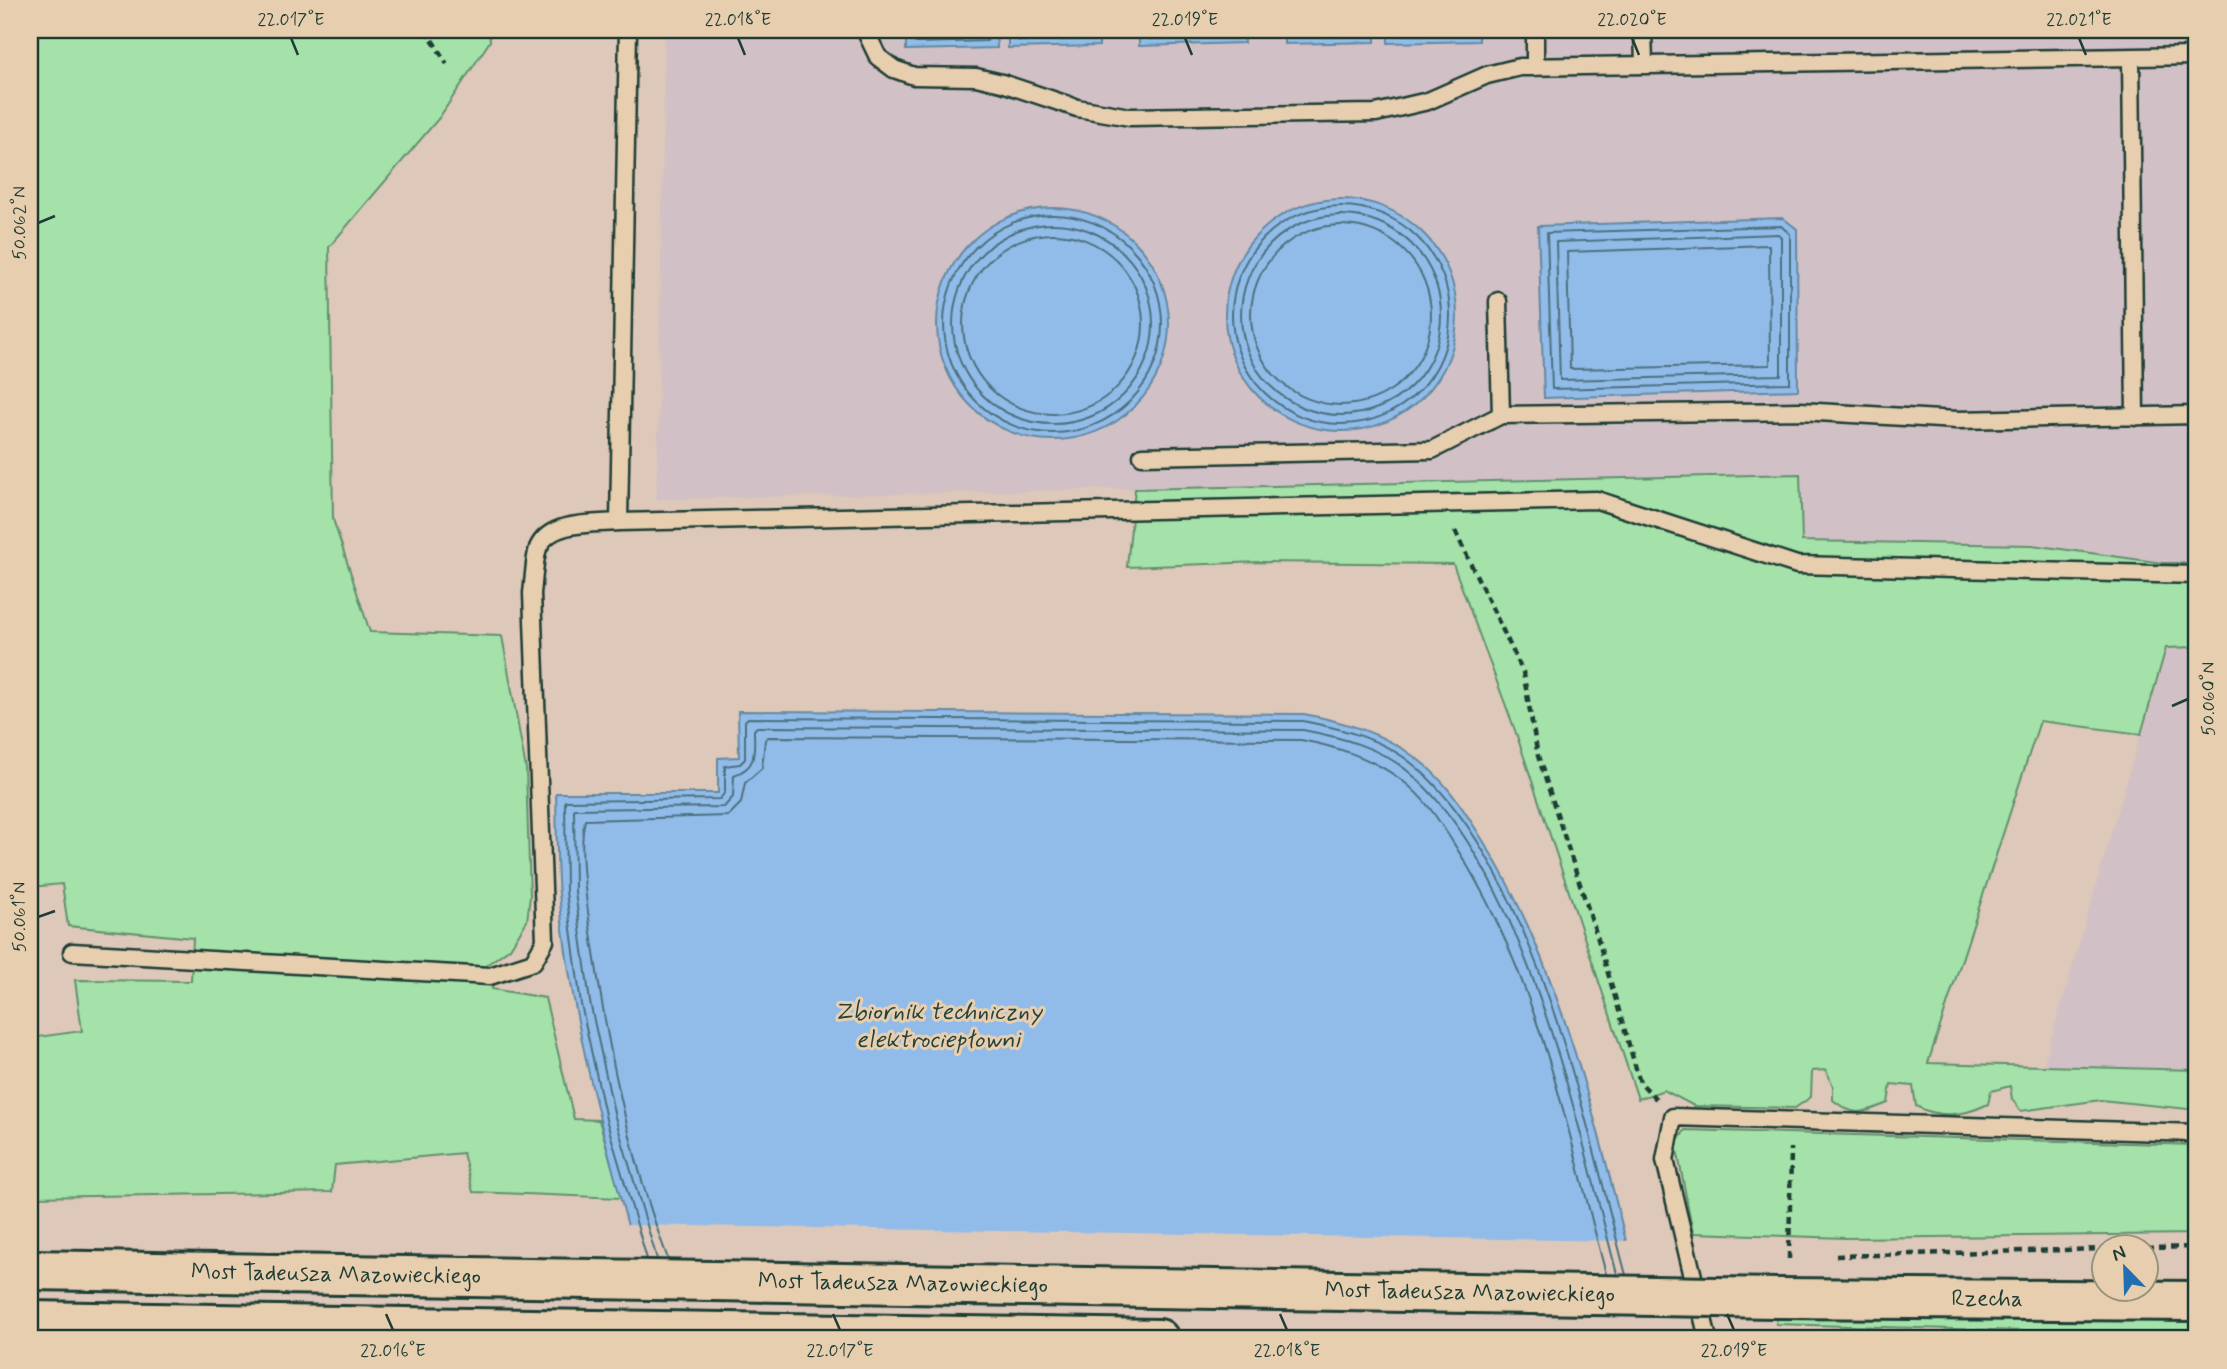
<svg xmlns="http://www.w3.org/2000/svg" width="2227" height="1369" viewBox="0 0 2227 1369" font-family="Mynerve,sans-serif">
<rect width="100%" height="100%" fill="#ddc8b9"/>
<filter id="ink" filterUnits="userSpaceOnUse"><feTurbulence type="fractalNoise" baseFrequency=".0143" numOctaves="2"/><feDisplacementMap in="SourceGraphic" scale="14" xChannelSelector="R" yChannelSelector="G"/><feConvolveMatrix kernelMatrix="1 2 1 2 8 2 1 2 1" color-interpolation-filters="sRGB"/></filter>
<g filter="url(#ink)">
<path fill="#d1c0c5" d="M665,30H2197V563H2163L2032,545L1801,541L1799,474L657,499Z
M2197,647V1070L2043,1067L2166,648Z"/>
<path fill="#a4e2a9" stroke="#62906e" stroke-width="2" d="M30,30H489L490,41L439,118L329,247L333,519L370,632L502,636L526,769L530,896L527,921L510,948L488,964L492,989L545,998L574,1119L599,1120L621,1198L473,1192L463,1153L335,1165L332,1192L30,1197V1038L82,1031L75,980L191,981L193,938L68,926L62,884L30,887Z
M1800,474L1802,541L2032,545L2163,563H2197V647L2166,648L2141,734L2040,721L1928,1063L2197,1070V1110L2101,1100L2021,1111L2012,1099L2010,1086L1991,1091L1988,1104C1964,1116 1940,1119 1916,1106L1913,1086L1891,1084L1888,1103C1863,1113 1855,1118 1833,1100V1086L1826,1070L1812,1071L1811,1097L1795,1108L1694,1106L1664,1090L1638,1099L1516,733L1453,564L1261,562L1127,567L1135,489Z
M1685,1130L2197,1145V1234L1846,1238L1693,1233L1676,1144Z
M1777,1318L2197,1319V1336L1776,1324Z"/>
<path fill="#91bcea" stroke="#6389a1" stroke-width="2" d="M906,30H996L997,48L906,50Z
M1008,30H1099V46L1008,48Z
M1139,30H1244V43L1139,46Z
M1284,30H1375V42L1284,44Z
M1388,30H1479V41L1388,43Z
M1225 315a116 116 0 1 1 232 0a116 116 0 1 1-232 0Z
M937 324a116 116 0 1 1 232 0a116 116 0 1 1-232 0Z
M1783,218L1797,229L1798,390L1544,398L1538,226Z
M738,711L1304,714C1345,722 1383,733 1416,758C1442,777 1461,805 1477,831C1570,974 1607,1175 1651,1339L631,1237C600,1124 570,1010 559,894C556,860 557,826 556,793H718V758L739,757Z"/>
<path fill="#ddc8b9" d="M624,1225L1628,1241L1654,1339H667Z"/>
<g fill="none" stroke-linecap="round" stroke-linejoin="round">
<path stroke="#4d707d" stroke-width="2" d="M913,30V41L917,43L987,41L990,30
M1015,30L1019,41L1089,39L1092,30
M1146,30L1150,39L1234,36L1237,30
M1291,30L1295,37L1365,36L1368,30
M1394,30L1398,35L1469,34L1472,30
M1232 315a109 109 0 1 1 218 0a109 109 0 1 1-218 0Z
M1241 315a100 100 0 1 1 200 0a100 100 0 1 1-200 0Z
M944 324a109 109 0 1 1 218 0a109 109 0 1 1-218 0Z
M953 324a100 100 0 1 1 200 0a100 100 0 1 1-200 0Z
M1251 315a90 90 0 1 1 180 0a90 90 0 1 1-180 0Z
M1781,226L1790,234V383L1552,389L1547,233Z
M1779,234L1781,238V375L1560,380L1556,242Z
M963 324a90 90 0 1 1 180 0a90 90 0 1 1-180 0Z
M1769,245L1770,365L1570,369L1567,252Z
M647,1259L606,1119L581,1004L566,892L565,801L720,799L725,792V766L740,764L745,759V721L748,718L1303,721C1343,729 1384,739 1415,766C1535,869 1586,1125 1626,1275
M657,1259L615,1117L590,1002L575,892L574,809L724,807L733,797L734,775C758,767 754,752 754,730L757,727L1303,730C1340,737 1380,747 1410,773C1527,874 1578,1128 1617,1274
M668,1259C628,1153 606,1038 590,926C586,896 578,849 585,820L728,816L741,803L745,783L762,768L765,740L768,737L1301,740C1337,747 1370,757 1400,779C1423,795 1439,820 1454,844C1537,972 1567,1129 1606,1274"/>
<defs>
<path id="lane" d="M865,30L878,57L894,69L914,76L976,77L1002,83L1077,108L1130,117L1376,113L1428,101L1487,75L1520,67L2197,56
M1535,30V67
M1643,30L1644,65
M2131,58L2135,417
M1498,301L1501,415
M1142,456L1432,450L1501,415L1800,411L1957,420L2197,415
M619,522L628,30
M72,952L490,976L533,962L545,941L532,593C534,579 534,561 538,548C550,520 595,524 619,522L1597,500L1797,565L2197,575
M1708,1339L1665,1160L1673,1117L2197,1133"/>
<g id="secondary">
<path id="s1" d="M1777,1298L2197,1301"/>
<path d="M30,1321L1159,1339"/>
</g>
</defs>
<use href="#lane" stroke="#1f3d34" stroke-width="21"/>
<use href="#secondary" stroke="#1f3d34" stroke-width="44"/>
<path stroke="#1f3d34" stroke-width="4.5" stroke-dasharray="7 5" stroke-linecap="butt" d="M426,30L447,64
M1455,531L1523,672L1538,756L1597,936L1640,1082L1656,1099
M2146,1248L2197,1247
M1836,1256L2104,1249
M1789,1259L1791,1148"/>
<use href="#lane" stroke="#e7ceaf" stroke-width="16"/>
<use href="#secondary" stroke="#e7ceaf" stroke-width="38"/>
<defs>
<g id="secondary-bridge">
<path id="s2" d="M30,1270L1777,1298"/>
</g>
</defs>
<use href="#secondary-bridge" stroke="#1f3d34" stroke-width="44" stroke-linecap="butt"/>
<use href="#secondary-bridge" stroke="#e7ceaf" stroke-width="38"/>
</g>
</g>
<path fill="none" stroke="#1f3d34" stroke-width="2.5" d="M291,38L298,55M738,38L745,55M1185,38L1192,55M1632,38L1639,55M2079,38L2086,55M38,223L55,216M2172,706L2188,699M38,917L55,911M386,1314L393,1330M833,1314L840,1330M1280,1314L1287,1330M1727,1314L1734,1330"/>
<g text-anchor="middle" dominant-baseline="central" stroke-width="6" stroke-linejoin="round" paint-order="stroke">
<g font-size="23" fill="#1f3d34" stroke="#e7ceaf">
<text stroke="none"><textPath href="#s2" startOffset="306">Most Tadeusza Mazowieckiego</textPath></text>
<text stroke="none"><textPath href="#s2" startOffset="873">Most Tadeusza Mazowieckiego</textPath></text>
<text stroke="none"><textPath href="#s2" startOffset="1440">Most Tadeusza Mazowieckiego</textPath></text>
<text stroke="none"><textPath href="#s1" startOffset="210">Rzecha</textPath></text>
</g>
<g font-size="24" font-style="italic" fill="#25433d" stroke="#e7ceaf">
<text x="938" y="1012">Zbiornik techniczny<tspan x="938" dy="28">elektrociepłowni</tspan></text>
</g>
</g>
<rect width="2227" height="1369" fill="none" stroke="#e7ceaf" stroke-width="77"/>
<g transform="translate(2125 1268) rotate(337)"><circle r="33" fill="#e7ceaf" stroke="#97947e" stroke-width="2"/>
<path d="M0-5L12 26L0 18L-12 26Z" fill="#1f6fb2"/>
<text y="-10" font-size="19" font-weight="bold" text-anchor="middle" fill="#1f3d34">N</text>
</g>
<rect x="38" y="38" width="2150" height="1292" fill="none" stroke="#1f3d34" stroke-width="2.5"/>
<g font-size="18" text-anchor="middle" fill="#1f3d34">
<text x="291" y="25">22.017°E</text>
<text x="738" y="25">22.018°E</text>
<text x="1185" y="25">22.019°E</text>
<text x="1632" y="25">22.020°E</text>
<text x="2079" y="25">22.021°E</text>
<text transform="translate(19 223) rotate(-90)" y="6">50.062°N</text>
<text transform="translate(2208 699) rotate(-90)" y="6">50.060°N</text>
<text transform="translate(19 917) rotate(-90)" y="6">50.061°N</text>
<text x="393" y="1356">22.016°E</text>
<text x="840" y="1356">22.017°E</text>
<text x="1287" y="1356">22.018°E</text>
<text x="1734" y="1356">22.019°E</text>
</g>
</svg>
